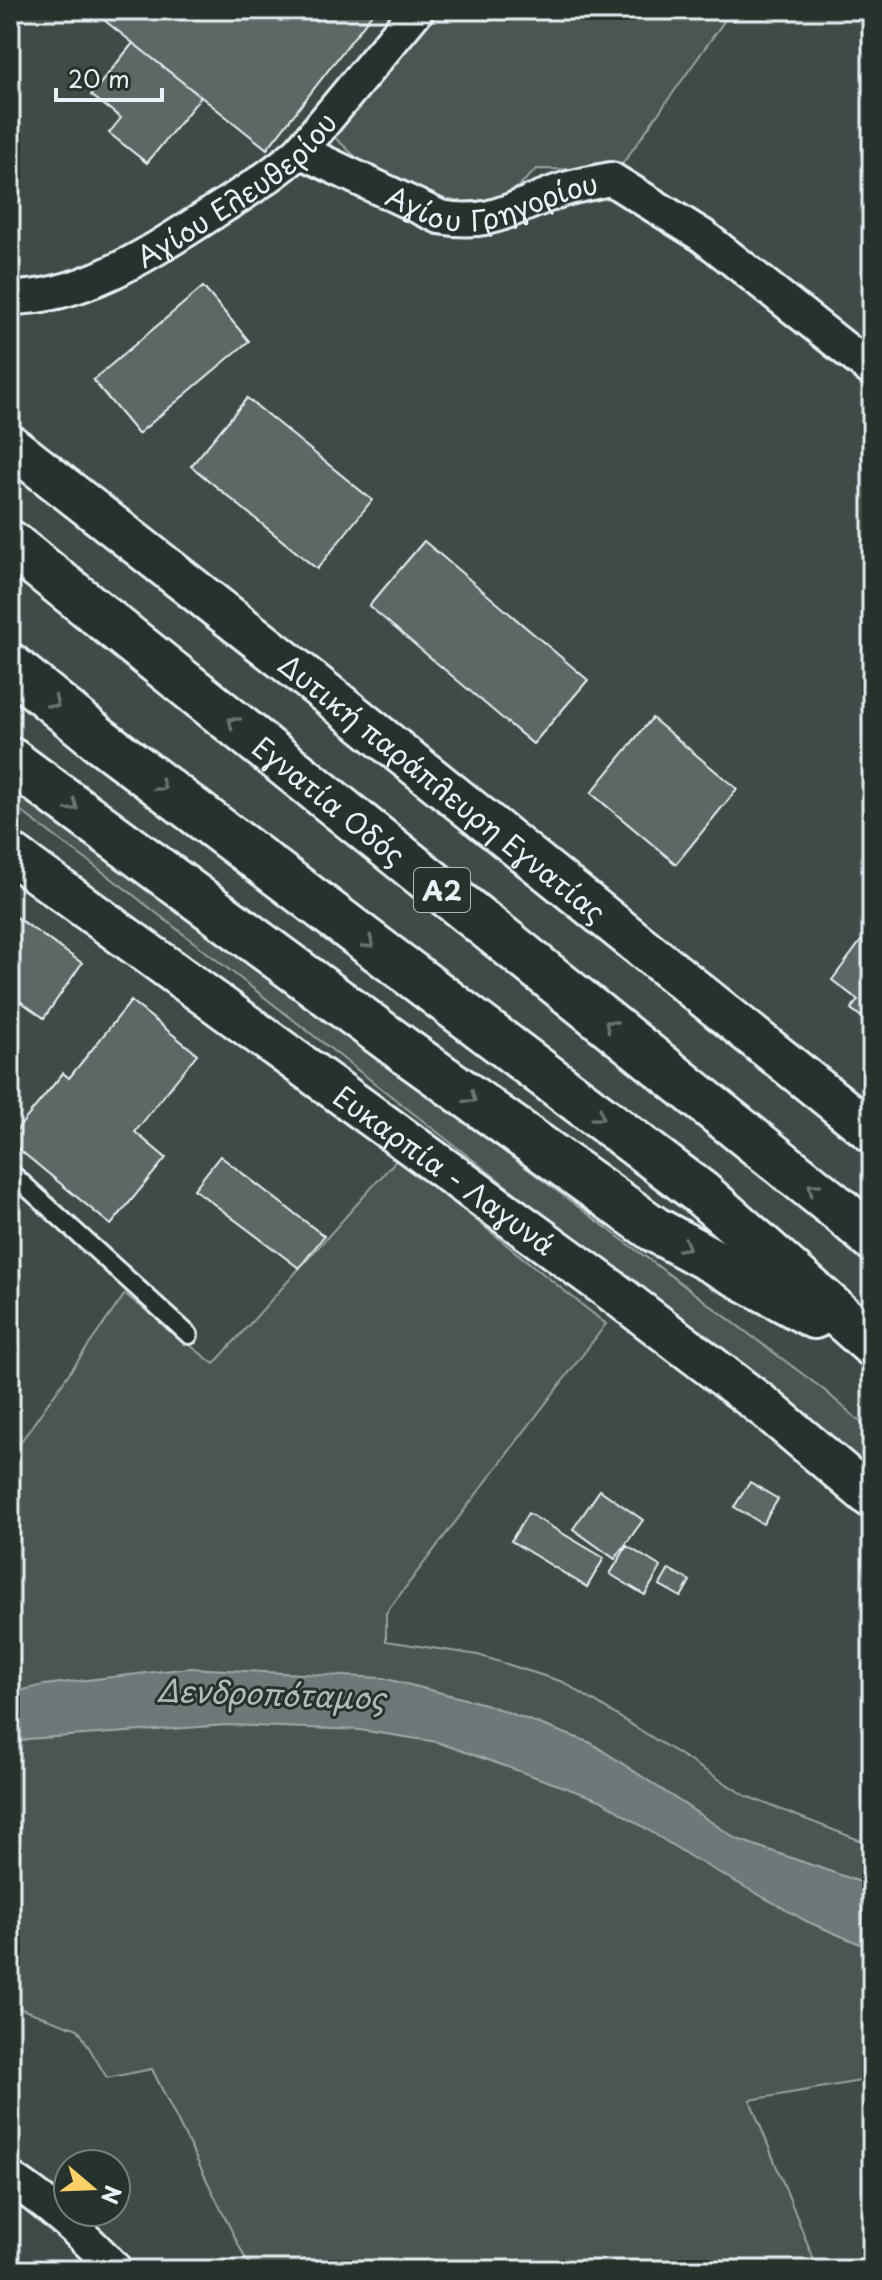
<svg xmlns="http://www.w3.org/2000/svg" width="882" height="2280" viewBox="0 0 882 2280" font-family="'Playpen Sans',sans-serif">
<rect width="100%" height="100%" fill="#323e39"/>
<filter id="ink" filterUnits="userSpaceOnUse"><feTurbulence type="fractalNoise" baseFrequency=".0125" numOctaves="2"/><feDisplacementMap in="SourceGraphic" scale="16" xChannelSelector="R" yChannelSelector="G"/><feConvolveMatrix kernelMatrix="1 2 1 2 8 2 1 2 1" color-interpolation-filters="sRGB"/></filter>
<g filter="url(#ink)">
<path fill="#3f4b46" fill-rule="evenodd" d="M10,10H872V2270H10ZM68,2164H116V2212H68Z"/>
<path fill="#495651" stroke="#98a4a4" stroke-width="2" d="M435,10H732L618,170L537,169L482,220L399,197L331,134Z
M10,783L824,1390L872,1432V1471L123,887L10,803Z
M398,1158L606,1324L386,1613V1641L478,1655L563,1682L746,1796L872,1845V2079L750,2100L818,2270H586L566,2262L563,2270H255L245,2258L152,2069L107,2078L78,2029L10,2005V1457L125,1294L214,1364Z"/>
<path fill="#6d7978" stroke="#9ea9ab" stroke-width="2" d="M189,1668L383,1678L485,1704L591,1743L737,1839L872,1886V1949L808,1922L691,1857L600,1800L437,1742L360,1730L228,1725L27,1739L10,1746V1693L44,1685Z"/>
<path fill="#5c6865" stroke="#e8f1f8" stroke-width="2" d="M10,10H21L10,24Z
M111,10H375L267,149L104,20Z
M133,43L201,97L147,163L109,133L121,118L91,95Z
M203,287L249,341L138,434L93,380Z
M247,398L372,500L317,569L191,466Z
M424,541L588,680L533,744L369,606Z
M652,718L737,789L676,864L591,793Z
M10,913L82,963L44,1018L10,994Z
M861,941L872,949V1025L851,1009L858,1000L832,980Z
M131,1001L197,1054L135,1132L166,1158L111,1225L10,1142V1138L63,1073L69,1078Z
M220,1156L324,1236L299,1268L194,1189Z
M750,1482L778,1499L763,1524L734,1507Z
M600,1490L643,1520L615,1559L573,1529Z
M528,1513L604,1558L587,1587L511,1541Z
M627,1546L661,1567L645,1595L610,1574Z
M669,1569L690,1581L681,1597L660,1585Z"/>
<g fill="none" stroke-linecap="round" stroke-linejoin="round">
<defs>
<path id="service" d="M10,1172L189,1335"/>
<g id="minor">
<path id="s1" d="M300,151L440,217C493,227 514,206 562,190C578,185 595,182 611,179L703,236L872,370"/>
<path id="s2" d="M10,298C85,298 153,251 214,212C244,193 273,175 300,151L417,10"/>
<path d="M10,2178C50,2205 84,2235 116,2270"/>
</g>
<g id="tertiary">
<path id="s3" d="M10,445L311,681L872,1132"/>
<path id="s4" d="M10,853L611,1290L767,1409L872,1498"/>
</g>
<g id="motorway">
<path id="s5" d="M10,543L841,1211L872,1238"/>
<path d="M10,666L99,739L701,1193L872,1344"/>
<path d="M10,760L408,1053L654,1229L814,1316"/>
</g>
</defs>
<use href="#service" stroke="#e8f1f8" stroke-width="22"/>
<use href="#minor" stroke="#e8f1f8" stroke-width="38"/>
<use href="#tertiary" stroke="#e8f1f8" stroke-width="46"/>
<use href="#motorway" stroke="#e8f1f8" stroke-width="50"/>
<use href="#service" stroke="#26332d" stroke-width="16"/>
<use href="#minor" stroke="#26332d" stroke-width="32"/>
<use href="#tertiary" stroke="#26332d" stroke-width="40"/>
<use href="#motorway" stroke="#26332d" stroke-width="44"/>
</g>
<defs><path id="oneway-chevron" d="M-2-3.5L2.5 0L-2 3.5" fill="none" stroke-width="1.6" stroke-linecap="round" stroke-linejoin="round" transform="scale(2)"/></defs>
<g stroke="#6a7674">
<use href="#oneway-chevron" transform="translate(54 703) rotate(40)"/>
<use href="#oneway-chevron" transform="translate(233 722) rotate(-141)"/>
<use href="#oneway-chevron" transform="translate(161 786) rotate(37)"/>
<use href="#oneway-chevron" transform="translate(73 806) rotate(36)"/>
<use href="#oneway-chevron" transform="translate(369 943) rotate(37)"/>
<use href="#oneway-chevron" transform="translate(610 1025) rotate(-141)"/>
<use href="#oneway-chevron" transform="translate(471 1098) rotate(36)"/>
<use href="#oneway-chevron" transform="translate(599 1116) rotate(37)"/>
<use href="#oneway-chevron" transform="translate(813 1188) rotate(-141)"/>
<use href="#oneway-chevron" transform="translate(685 1246) rotate(29)"/>
</g>
</g>
<g text-anchor="middle" dominant-baseline="central" stroke-width="6" stroke-linejoin="round" paint-order="stroke">
<rect fill="#26332d" stroke="#aeb8bb" stroke-width="2" x="414" y="868" width="56" height="44" rx="6"/>
<g font-size="26" font-weight="bold" fill="#e8f1f8">
<text x="442" y="890">Α2</text>
</g>
<g font-size="28" fill="#e8f1f8" stroke="#26332d">
<text stroke="none"><textPath href="#s1" startOffset="208">Αγίου Γρηγορίου</textPath></text>
<text stroke="none"><textPath href="#s2" startOffset="256">Αγίου Ελευθερίου</textPath></text>
<text stroke="none"><textPath href="#s3" startOffset="552">Δυτική παράπλευρη Εγνατίας</textPath></text>
<text stroke="none"><textPath href="#s5" startOffset="410">Εγνατία Οδός</textPath></text>
<text stroke="none"><textPath href="#s4" startOffset="538">Ευκαρπία - Λαγυνά</textPath></text>
</g>
<g font-size="30" font-style="italic" fill="#b1bbbe" stroke="#26332d">
<text transform="translate(271 1693) rotate(2)">Δενδροπόταμος</text>
</g>
</g>
<rect width="882" height="2280" fill="none" stroke="#26332d" stroke-width="40"/>
<rect x="20" y="20" width="842" height="2240" fill="none" stroke="#e8f1f8" stroke-width="3" filter="url(#ink)"/>
<g transform="translate(92 2188) rotate(109)"><circle r="38" fill="#26332d" stroke="#747f7e" stroke-width="2"/>
<path d="M0-6L14 30L0 20L-14 30Z" fill="#ffd166"/>
<text y="-12" font-size="22" font-weight="bold" text-anchor="middle" fill="#e8f1f8">N</text>
</g>
<path d="M56 88v12h106v-12" fill="none" stroke="#e8f1f8" stroke-width="4"/>
<text x="68" y="88" font-size="24" fill="#e8f1f8" stroke="#26332d" stroke-width="6" paint-order="stroke">20 m</text>
</svg>
